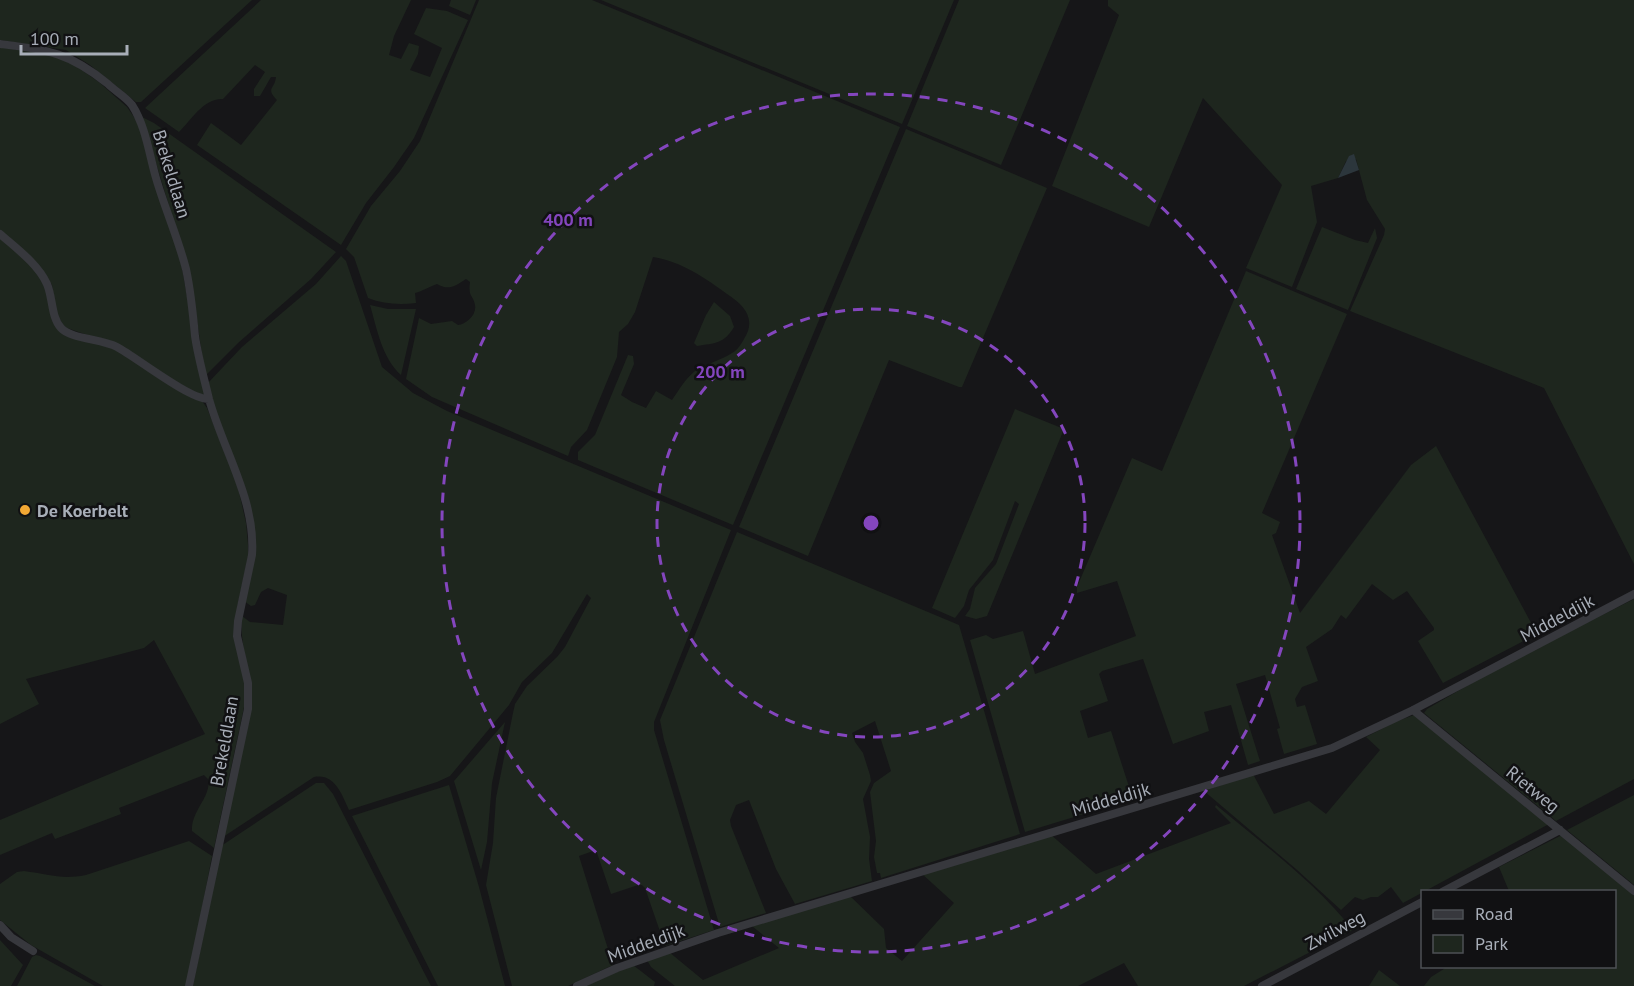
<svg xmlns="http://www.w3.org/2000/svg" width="1634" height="986" viewBox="0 0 1634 986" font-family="'PT Sans',sans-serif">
<rect width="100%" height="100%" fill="#161618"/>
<path fill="#1e261e" d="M0,0H252L141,102H136L90,65L66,50L0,40Z
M261,0H411L394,36L389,55L401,59L409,43L419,46L418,54L410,70L430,77L442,48L414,34L426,8L447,11L468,20L414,138L394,167L366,203L341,245L197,145L211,123L241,145L277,100C265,88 275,89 276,77H271L260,96H254V89L265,72L255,65L223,99C204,98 191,120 179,132L145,108Z
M451,0H476L470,15L449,6Z
M479,0H592L900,127L733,525L578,460V452L595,435L628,355L633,356L634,364L621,395L632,402L646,408L656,391L672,400C679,390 685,379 695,371C707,363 720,361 732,353C738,350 741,344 744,339C757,319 744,305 727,294C704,277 682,262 653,257L635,312L628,324L619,332L617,357L587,430L571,447L568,456L432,397L406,379L419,318L431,324L452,321L458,325C466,324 477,315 475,305C473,294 468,298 470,282L466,279C455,286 449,291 437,284C428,287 423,291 415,293L416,303C399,305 383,304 368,298L354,257L346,249L371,206L400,171L420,141Z
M601,0H954L902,124Z
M959,0H1070L1001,165L907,126Z
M1108,0H1634V564L1544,388L1350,311L1384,235L1385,229L1367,200L1356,159L1346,161L1338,178L1311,186L1317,222L1292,287L1246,268L1282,185L1203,98L1149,227L1052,186L1119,15L1108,6Z
M0,47L50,54L69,61L100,83L127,107L136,120L144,138L180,257L205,397L168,378L125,348L64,327L56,312L52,285L44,272L0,231Z
M142,117L154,123L336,252L311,279L238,343L205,376L191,278Z
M906,129L1047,188L962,387H959L889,360L808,556L739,527Z
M1322,227L1355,240L1368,243L1375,228L1377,238L1348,310L1296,289Z
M0,237L33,267L46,287L57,328L115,348L202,401L207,408L237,483L246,523L248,545V557L237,608L246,698L214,848L192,831C191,810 212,797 208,779L204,775L119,808L121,814L55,839L52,833L0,855V820L205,734L154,640L144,648L26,679L39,704L0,724Z
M341,256L346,261L382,367L413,393L447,411L731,530L654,722V730L714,930L665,946L645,888L642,885H638L611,894L596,850L579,856L613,965L568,986H512L486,885L493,843L496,798L513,713L515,704L527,686L557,657L565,647L591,598L587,594L552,653L522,682L509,705L450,776L437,782L349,810C342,795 335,773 314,777L223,837L252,705C252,674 239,647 242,616L250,622L283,625L287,595L268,588L261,592L255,605L251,606L244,601L255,556L254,535L207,384L242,347L316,284Z
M1246,271L1347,314L1262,513L1280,522L1276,533L1272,535L1300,613L1411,465L1436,446L1537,634L1443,683L1418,641L1434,630V628L1407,591L1393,600L1372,584L1346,619L1341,615L1332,629L1306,647L1318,681L1302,687L1295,699L1297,707L1305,705L1317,744L1284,754L1277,729L1280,728L1265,675L1236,684L1260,761L1248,765L1231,705L1204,712L1209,731L1173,744L1143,659L1102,671L1099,674L1108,701L1080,711L1088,738L1111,731L1133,799L1025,832L970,640L986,635L993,639L1023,631L1035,674L1136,636L1117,581L1077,593V587L1132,458L1162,471Z
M714,302L730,316L734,327C724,344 715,343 697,346L694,343L706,315Z
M370,305L388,309H416L401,375C382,358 377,329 370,305Z
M1015,409L1064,429L987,616L976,619L965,616L970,609L975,588L996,564L1019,504L1015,501L993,560L969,590L964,606L955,618L932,608Z
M737,532L959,625L1020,834L881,878L880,873H877L874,857L876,841L870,792L874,783L891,771L875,721L852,733L855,742L863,753L870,775L871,781L863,799L870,837L869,859L872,881L795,904L776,869L749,800L736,805L730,820L731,826L766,913L720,927L664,740L660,720Z
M1634,599V779L1556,821L1424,713L1427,709L1503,665Z
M1414,715L1549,824L1403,903L1391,887L1378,897H1371L1363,900L1355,897L1341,910L1296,869L1204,791L1253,774L1274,814L1309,801L1326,814L1380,750L1366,737L1395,722Z
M505,722L492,783L487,842L481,870L454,781Z
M316,783H324L333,794L431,986H193L221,846Z
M449,785L479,887L505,986H438L352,816Z
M1634,795V885L1567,830Z
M1216,805C1263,844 1315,882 1353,930L1244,986H1138L1124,963L1078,986H675L651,967L647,960L669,952L703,980L779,948L752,926L849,895L884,929L886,948L902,961L954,903L921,873L1050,834L1096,874L1231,823L1215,807Z
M1562,835L1634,894V986H1424L1431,977L1447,967L1614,966V892L1509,891L1499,867Z
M189,841L212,856L187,986H103L31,945L0,920V884L17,872L24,871C48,874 61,880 86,875Z
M0,940L23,965L11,986H0Z
M36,955L40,956L95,986H17L32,957Z
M633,965L655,982L654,986H585Z
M1379,970L1400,986H1369Z"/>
<path fill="#2c363c" d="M1354,154L1359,170L1338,178L1349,156Z"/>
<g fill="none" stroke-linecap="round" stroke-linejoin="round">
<path stroke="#37383d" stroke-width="8" d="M0,44C48,50 69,52 108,84C115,91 126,97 132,105C146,127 149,154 156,178C165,209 178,238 186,269C191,292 193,314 195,336C198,357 204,378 209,399C223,450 256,500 252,555L238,621L237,636L248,683V709L189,986
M0,234C16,248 38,264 47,284C53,298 51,317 61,328C71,339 102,339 117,347C136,357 190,400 209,399
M1413,710L1634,891
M1442,892L1560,830
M0,925L11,937L33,951
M577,986L617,968L718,933L1332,748L1413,710L1634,594
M1262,986L1422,902"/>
</g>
<g fill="none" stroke="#8446be" stroke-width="3" stroke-dasharray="10 8">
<circle cx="871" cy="523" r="214"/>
<circle cx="871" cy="523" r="429"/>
</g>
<circle fill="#f2a834" stroke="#111113" stroke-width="2" cx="25" cy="510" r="6"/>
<g text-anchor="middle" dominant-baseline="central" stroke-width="5" stroke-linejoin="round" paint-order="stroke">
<g font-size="18" fill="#a8aeb8" stroke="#111113">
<text transform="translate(172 174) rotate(73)">Brekeldlaan</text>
<text transform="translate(1557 618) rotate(-28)">Middeldijk</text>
<text transform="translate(224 741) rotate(-80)">Brekeldlaan</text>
<text transform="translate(1533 789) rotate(39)">Rietweg</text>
<text transform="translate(1111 799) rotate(-16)">Middeldijk</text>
<text transform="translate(1335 930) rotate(-28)">Zwilweg</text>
<text transform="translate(646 943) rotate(-20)">Middeldijk</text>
</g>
<g font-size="18" font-weight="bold" fill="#a8aeb8" stroke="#111113" text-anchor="start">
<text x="37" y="510">De Koerbelt</text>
</g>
</g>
<circle cx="871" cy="523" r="9" fill="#8446be" stroke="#111113" stroke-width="3"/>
<g font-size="18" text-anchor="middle" font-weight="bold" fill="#8446be" stroke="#111113" stroke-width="5" stroke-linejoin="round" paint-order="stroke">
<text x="568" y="226">400 m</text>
<text x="720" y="378">200 m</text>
</g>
<rect x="1421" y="890" width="195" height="78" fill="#111113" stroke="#4d5055" stroke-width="1.5"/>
<rect x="1433" y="910" width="30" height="9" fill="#37383d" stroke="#4d5055" stroke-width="1.5"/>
<text x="1475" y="920" font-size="18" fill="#a8aeb8">Road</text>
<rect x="1433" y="935" width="30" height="18" fill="#1e261e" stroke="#4d5055" stroke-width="1.5"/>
<text x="1475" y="950" font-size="18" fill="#a8aeb8">Park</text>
<path d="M21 45v9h106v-9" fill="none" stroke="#a8aeb8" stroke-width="3"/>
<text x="30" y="45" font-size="18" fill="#a8aeb8" stroke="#111113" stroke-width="4.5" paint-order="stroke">100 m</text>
</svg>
